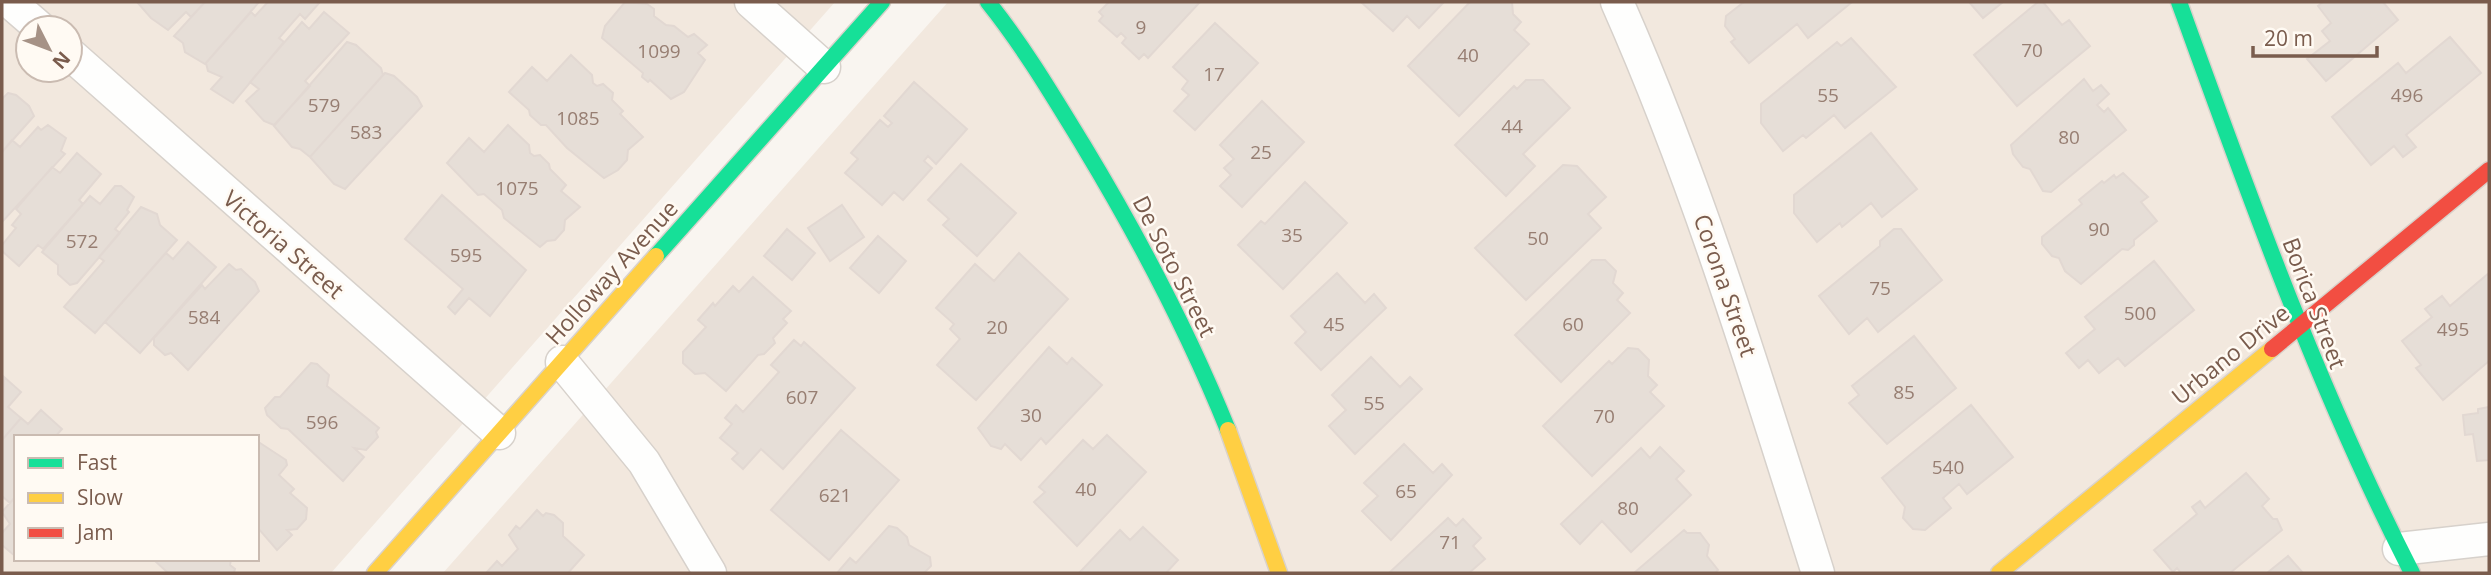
<svg xmlns="http://www.w3.org/2000/svg" width="2491" height="575" viewBox="0 0 2491 575" font-family="'Open Sans',sans-serif">
<rect width="100%" height="100%" fill="#f9f5f0"/>
<path fill="#f2e8de" fill-rule="evenodd" d="M2,2H835L331,573H2ZM28,28H70V70H28ZM16,437H257V559H16Z
M948,2H2489V573H443Z"/>
<path fill="#e6ded7" stroke="#e2d8d2" stroke-width="2" d="M137,2H205L191,17L186,12L168,30L151,18Z
M205,2H259L205,64L185,52L183,43L174,36Z
M268,2H320L305,19L300,14L279,38L284,42L233,103L211,89L222,77L208,71L206,63L251,12L255,16Z
M625,2L647,4L654,9V16L666,25L674,26L688,37L694,34L707,45L698,53L705,60L684,92L671,99L650,80L648,82L642,77L643,73L602,38L605,26Z
M1109,2H1200L1148,58L1144,54L1139,59L1122,43L1126,38L1121,33L1117,37L1099,21L1103,16L1099,12Z
M1361,2H1444L1419,28L1407,16L1393,31Z
M1470,2H1512L1513,14L1521,22L1514,30L1529,44L1459,116L1408,66Z
M1744,2H1852L1808,38L1797,24L1749,63L1731,42L1735,39L1725,26L1726,16Z
M1969,2H2003L1983,18Z
M2038,2H2043L2062,25L2069,20L2090,46L2017,106L1974,55Z
M2323,2H2383L2398,20L2326,81L2307,59L2330,41L2322,31L2331,23L2318,6Z
M324,12L349,33L305,81L310,86L274,125L264,121L246,101L259,89L250,82L302,22L309,29Z
M1215,23L1258,63L1195,130L1174,111L1189,95L1182,89L1188,81L1173,67Z
M2450,37L2481,73L2406,135L2416,147L2403,157L2394,146L2371,165L2332,117L2398,63L2406,73Z
M1851,38L1896,87L1845,128L1834,115L1806,138L1803,135L1783,151L1761,123V104L1837,42L1841,46Z
M347,42L356,45L381,68L383,75L310,157L300,149L292,147L274,126Z
M571,55L592,75L593,83L597,86L603,84L613,93L612,100L623,111L620,114L643,137L628,150L627,160L618,170L604,178L567,148L546,125H541L530,115L529,110L509,92L532,67L547,81Z
M385,73L394,76L417,97L422,106L345,189L334,184L310,157Z
M2084,79L2093,91L2101,85L2109,94L2097,105L2104,112L2108,108L2126,130L2051,192L2043,191L2030,169L2023,167L2013,154L2011,145Z
M1526,80H1543L1570,108L1523,154L1535,166L1506,196L1455,145L1514,86L1517,89Z
M914,82L967,129L936,164L928,156L924,161L932,168L903,200L894,192L882,205L845,173L858,159L851,153L880,120L888,127L892,123L884,116Z
M8,93L16,95L29,106L34,116L2,152V99Z
M1262,101L1304,142L1242,207L1220,186L1231,175L1224,168L1234,159L1220,145Z
M48,125L66,138L61,151L65,154L2,222V152L12,140L20,147L38,127L41,130Z
M508,125L529,145L530,153L534,156L540,155L549,164L550,169L566,185L561,191L580,207L565,220L564,230L555,240L547,241L540,247L504,218L502,210L484,194L478,195L447,163L469,138L484,152Z
M1871,133L1917,189L1882,217L1871,203L1842,227L1840,223L1817,242L1794,213V195Z
M77,153L101,174L79,200L83,204L43,249L38,245L19,266L2,251V245L16,228L12,225L21,214L16,209L52,167L60,173Z
M961,164L1016,213L977,256L943,225L949,219L928,200Z
M1563,165L1577,166L1606,197L1588,214L1601,228L1526,300L1475,248Z
M2123,173L2148,197L2141,202L2157,221L2134,240V245L2128,250L2122,249L2081,284L2065,271L2059,258L2052,256L2042,244V237L2082,204L2079,200L2102,181L2104,183L2114,175L2116,178Z
M1305,182L1347,223L1283,289L1238,245L1261,221L1265,224Z
M115,186H121L134,197L127,210L129,212L115,229L120,233L77,283L70,285L58,274V265L42,252L90,196L100,204Z
M442,195L526,270L490,316L469,298L455,314L448,307L463,289L405,239Z
M842,205L864,237L830,261L808,228Z
M141,207L157,214L160,225L177,240L95,333L64,307L104,261L99,257Z
M787,229L815,253L792,280L764,256Z
M1894,229H1901L1942,280L1878,332L1867,318L1849,334L1819,296L1880,246V241Z
M878,236L906,261L879,293L850,268Z
M188,242L216,267L140,353L105,322L166,253L173,259Z
M1019,253L1068,299L976,400L937,365L960,339L950,329L954,324L936,308L975,264L994,281Z
M1592,260H1605L1616,271L1613,283L1623,293L1617,300L1630,313L1561,382L1515,335Z
M2154,261L2194,310L2125,366L2118,358L2099,373L2088,360L2079,368L2066,353L2095,329L2085,317Z
M229,264L236,270L241,269L255,282L259,291L188,370L171,353L165,355L154,345V338L202,285L205,289Z
M1337,273L1365,303L1374,294L1386,308L1321,370L1295,343L1306,332L1291,316Z
M2489,273V361L2443,400L2416,368L2421,365L2402,341L2432,317L2425,309L2442,296L2450,306Z
M753,277L791,311L783,319L787,323L773,338L775,343L764,354L758,355L726,391L705,373L695,374L683,363V352L706,327L698,320L713,303L715,306L733,286L739,292Z
M1914,336L1956,388L1887,444L1849,403L1859,395L1852,386Z
M794,340L801,346L804,342L855,388L783,469L761,449L743,469L732,459L738,453L720,438L732,424L725,418L736,405L743,412L779,372L771,365Z
M1049,347L1067,364L1072,358L1102,385L1046,444L1041,438L1021,460L1005,444L1001,449L991,446L978,428Z
M1628,348L1638,349L1649,360L1648,376L1657,385L1650,392L1664,406L1592,476L1543,426L1609,361L1612,364Z
M1371,357L1400,387L1410,377L1422,389L1355,454L1329,426L1346,410L1332,395Z
M311,363L317,364L329,375L327,386L379,428L376,432L378,437L366,450L354,448L364,457L343,481L288,429L281,428L267,415L265,408L275,397H280Z
M4,377L21,392L8,407L21,418L2,440Z
M1971,405L2013,457L1967,494L1959,484L1943,498L1951,508L1925,530L1913,529L1903,518L1905,507L1882,478Z
M2489,407V460L2477,461L2473,434L2465,435L2463,415L2478,413V409Z
M41,410L62,429L55,437H16V496L10,503L2,496V440L21,418L28,424Z
M841,430L899,480L829,560L771,510Z
M1107,435L1146,472L1077,546L1034,502L1045,492L1039,487L1083,440L1093,449Z
M257,441L286,460L287,465L279,475L294,489L290,493L307,508L306,519L297,529L287,530L292,535L277,550L257,527Z
M1404,444L1433,473L1442,464L1452,475L1391,540L1362,511L1378,496L1364,483Z
M1660,447L1684,471L1676,479L1691,495L1631,552L1602,521L1580,544L1561,524L1641,448L1650,458Z
M2246,473L2269,499L2262,506L2273,519H2277L2282,530L2230,573H2181L2177,568L2173,572L2154,550L2197,514L2192,507L2200,501L2205,508Z
M16,496V555L15,556L2,545V533L10,524L2,512Z
M537,510L543,516L546,513L554,515L563,523V536L584,555L568,573H486L497,561L502,566L518,549L509,535L516,526L520,529Z
M1448,518L1456,526L1463,519L1481,538L1473,546L1485,559L1469,573H1389Z
M889,526L897,528L907,537L909,545L930,557L931,566L924,573H837L850,558L856,563Z
M1143,527L1178,560L1166,573H1079L1120,530L1130,540Z
M1684,530L1687,533H1700L1709,545L1707,556L1718,570L1715,573H1634Z
M2288,556L2303,573H2267Z
M153,559H231L230,565L235,569L234,573H168Z"/>
<g fill="none" stroke-linecap="round" stroke-linejoin="round">
<defs>
<path id="street" d="M10,2L40,28
M751,2L824,67
M1617,2C1699,187 1757,380 1818,573
M70,54L499,433
M562,362L644,462L710,573
M2399,549L2489,539"/>
<path id="fast" d="M988,2C1024,47 1053,96 1083,145C1138,236 1188,331 1228,430
M2179,2C2249,196 2318,389 2412,573
M656,256L882,2"/>
<path id="slow" d="M1228,430L1279,573
M375,573L656,256
M1999,573L2272,349"/>
<path id="jam" d="M2272,349L2489,170"/>
</defs>
<use href="#street" stroke="#d7d1cb" stroke-width="35"/>
<use href="#fast" stroke="#d9d2cb" stroke-width="19"/>
<use href="#slow" stroke="#d9d2cb" stroke-width="19"/>
<use href="#jam" stroke="#d9d2cb" stroke-width="19"/>
<use href="#street" stroke="#fefefd" stroke-width="32"/>
<use href="#fast" stroke="#16e098" stroke-width="16"/>
<use href="#slow" stroke="#ffcf43" stroke-width="16"/>
<use href="#jam" stroke="#f24e42" stroke-width="16"/>
</g>
<g text-anchor="middle" dominant-baseline="central" stroke-width="5" stroke-linejoin="round" paint-order="stroke">
<g font-size="19" fill="#977e72">
<text x="1141" y="27">9</text>
<text x="2032" y="50">70</text>
<text x="659" y="51">1099</text>
<text x="1468" y="55">40</text>
<text x="1214" y="74">17</text>
<text x="1828" y="95">55</text>
<text x="2407" y="95">496</text>
<text x="324" y="105">579</text>
<text x="578" y="118">1085</text>
<text x="1512" y="126">44</text>
<text x="366" y="132">583</text>
<text x="2069" y="137">80</text>
<text x="1261" y="152">25</text>
<text x="517" y="188">1075</text>
<text x="2099" y="229">90</text>
<text x="1292" y="235">35</text>
<text x="1538" y="238">50</text>
<text x="82" y="241">572</text>
<text x="466" y="255">595</text>
<text x="1880" y="288">75</text>
<text x="2140" y="313">500</text>
<text x="204" y="317">584</text>
<text x="1334" y="324">45</text>
<text x="1573" y="324">60</text>
<text x="997" y="327">20</text>
<text x="2453" y="329">495</text>
<text x="1904" y="392">85</text>
<text x="802" y="397">607</text>
<text x="1374" y="403">55</text>
<text x="1031" y="415">30</text>
<text x="1604" y="416">70</text>
<text x="322" y="422">596</text>
<text x="1948" y="467">540</text>
<text x="1086" y="489">40</text>
<text x="1406" y="491">65</text>
<text x="835" y="495">621</text>
<text x="1628" y="508">80</text>
<text x="1450" y="542">71</text>
</g>
<g font-size="23" fill="#7a5c4d" stroke="#fffaf3">
<text transform="translate(284 244) rotate(41)">Victoria Street</text>
<text transform="translate(1175 266) rotate(63)">De Soto Street</text>
<text transform="translate(611 272) rotate(-48)">Holloway Avenue</text>
<text transform="translate(1726 285) rotate(71)">Corona Street</text>
<text transform="translate(2315 303) rotate(69)">Borica Street</text>
<text transform="translate(2230 354) rotate(-39)">Urbano Drive</text>
</g>
</g>
<rect width="2491" height="575" fill="none" stroke="#7a5c4d" stroke-width="7"/>
<rect x="14" y="435" width="245" height="126" fill="#fffaf3" stroke="#cabbb1" stroke-width="2"/>
<rect x="28" y="458" width="35" height="10" fill="#16e098" stroke="#cabbb1" stroke-width="2"/>
<text x="77" y="470" font-size="21" fill="#7a5c4d">Fast</text>
<rect x="28" y="493" width="35" height="10" fill="#ffcf43" stroke="#cabbb1" stroke-width="2"/>
<text x="77" y="505" font-size="21" fill="#7a5c4d">Slow</text>
<rect x="28" y="528" width="35" height="10" fill="#f24e42" stroke="#cabbb1" stroke-width="2"/>
<text x="77" y="540" font-size="21" fill="#7a5c4d">Jam</text>
<g transform="translate(49 49) rotate(132)"><circle r="33" fill="#fffaf3" stroke="#cabbb1" stroke-width="2"/>
<path d="M0-5L12 26L0 18L-12 26Z" fill="#a69286"/>
<text y="-10" font-size="19" font-weight="bold" text-anchor="middle" fill="#7a5c4d">N</text>
</g>
<path d="M2253 46v10h124v-10" fill="none" stroke="#7a5c4d" stroke-width="3.5"/>
<text x="2264" y="46" font-size="21" fill="#7a5c4d" stroke="#fffaf3" stroke-width="5" paint-order="stroke">20 m</text>
</svg>
